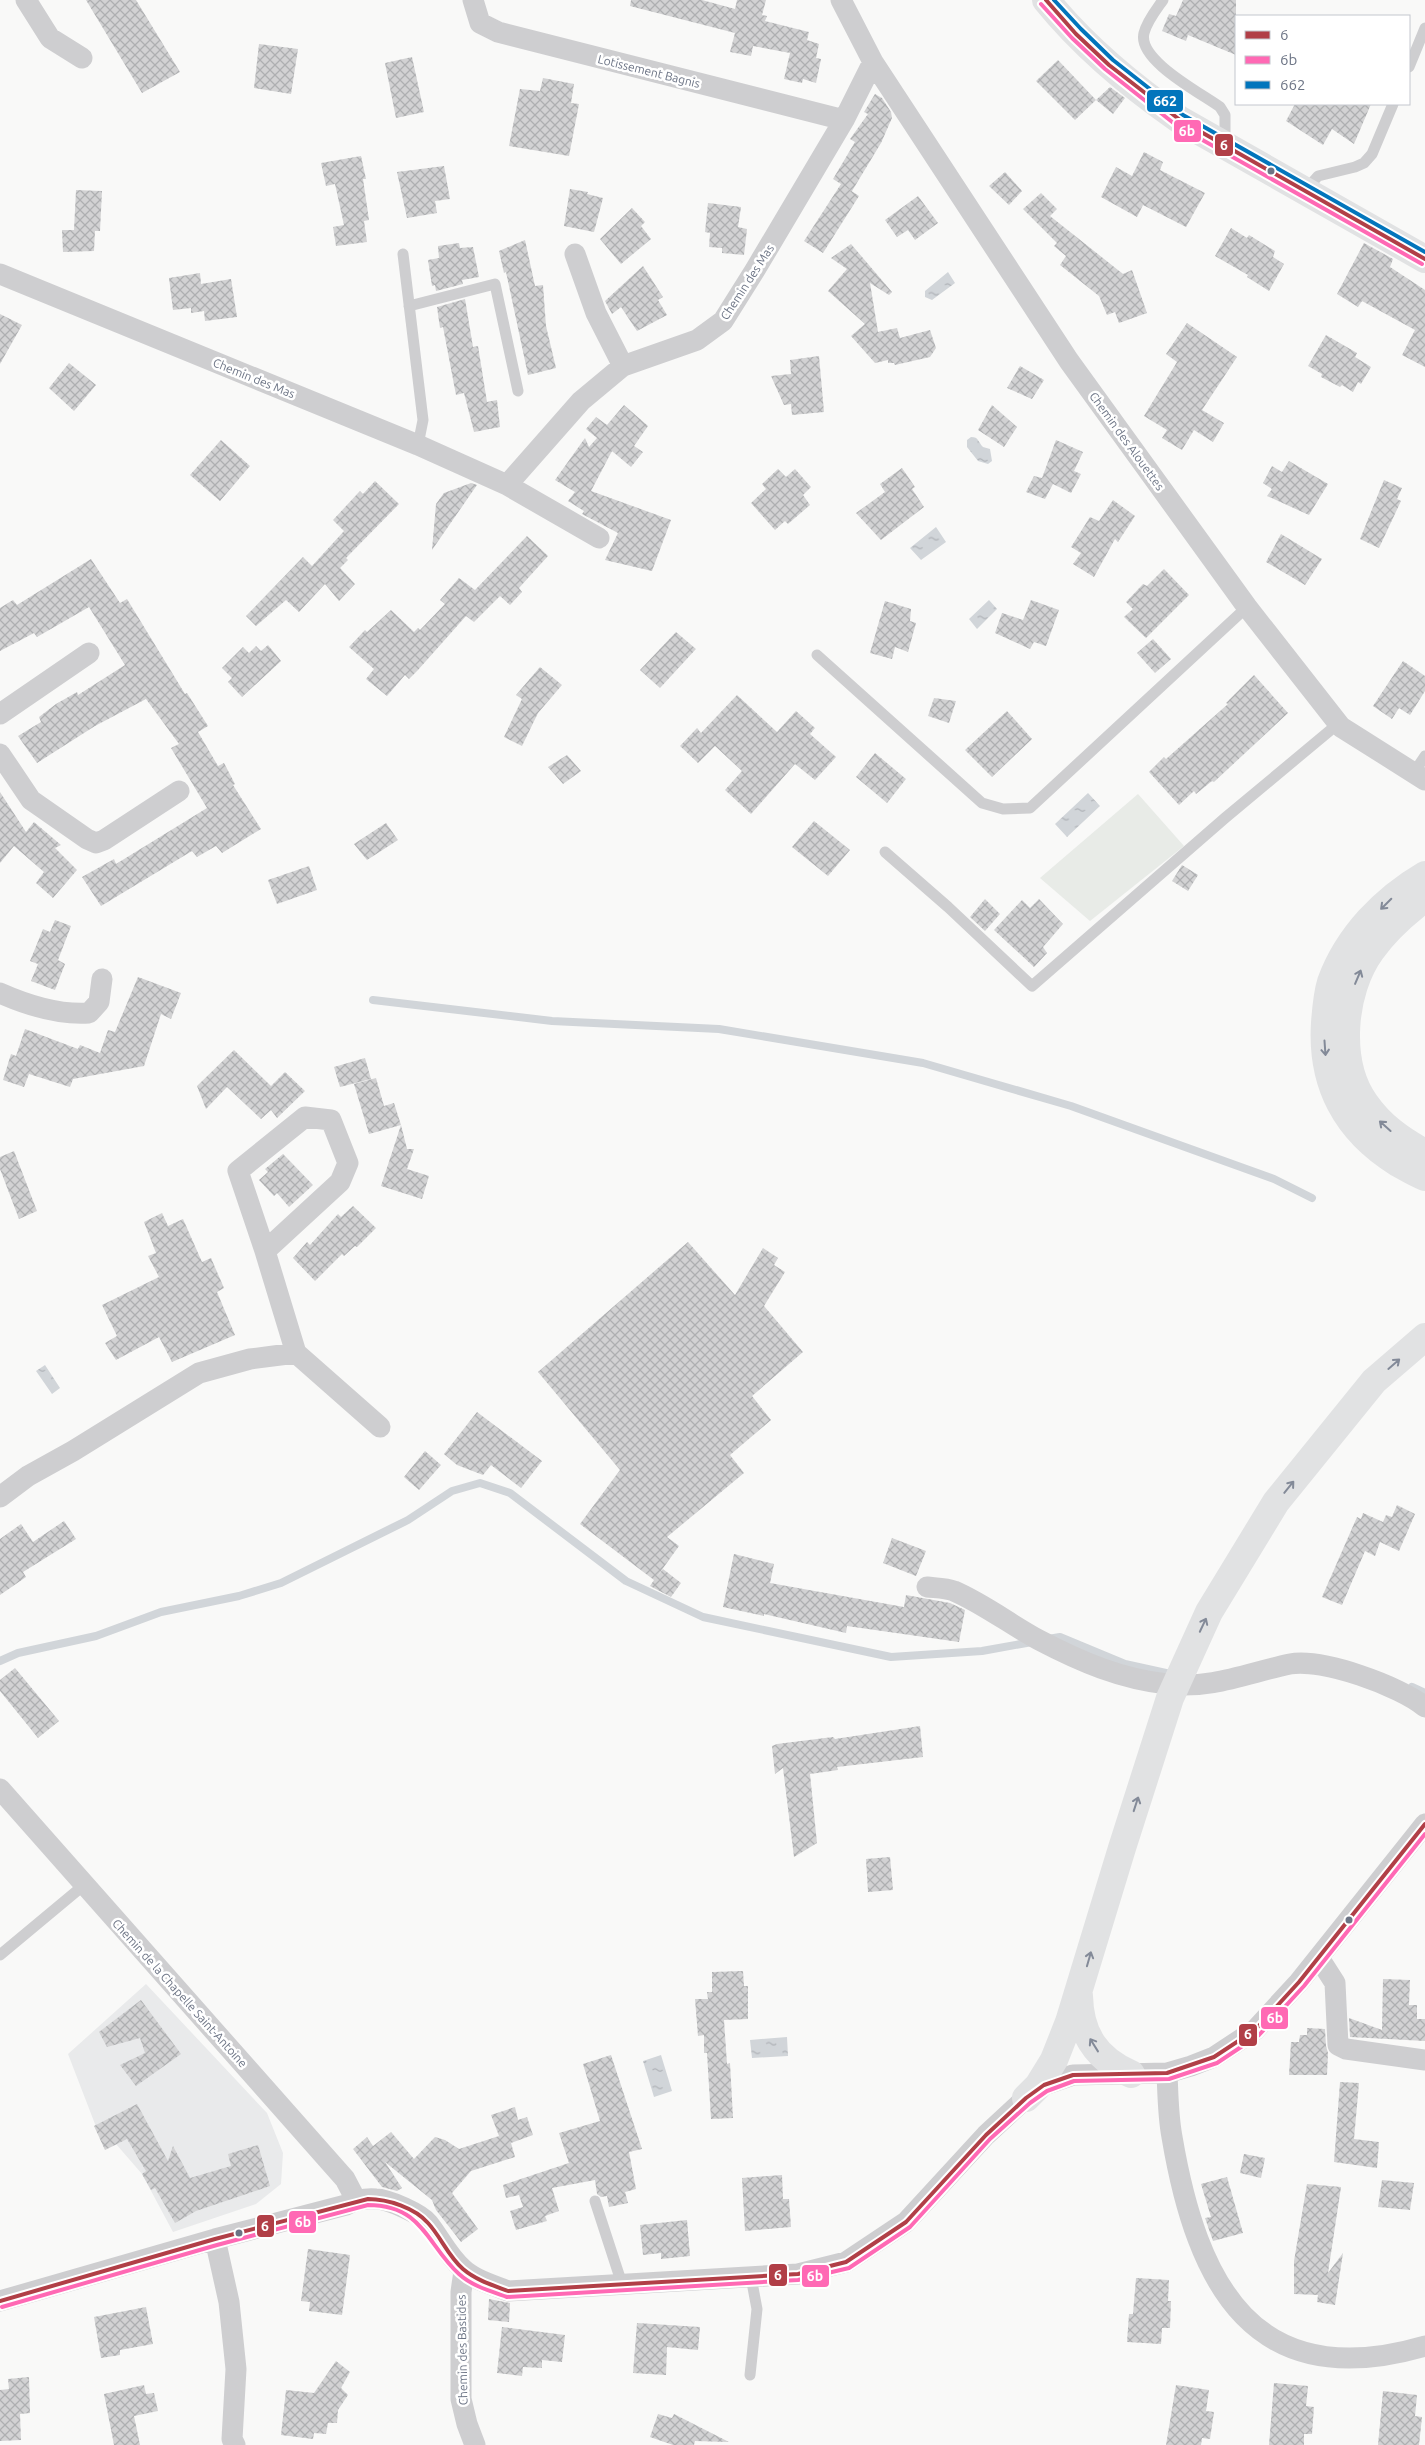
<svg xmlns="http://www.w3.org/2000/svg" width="1425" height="2445" viewBox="0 0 1425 2445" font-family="Ubuntu,sans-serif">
<defs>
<pattern id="water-ripples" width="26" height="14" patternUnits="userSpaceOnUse" patternTransform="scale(1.25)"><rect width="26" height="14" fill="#d1d5d9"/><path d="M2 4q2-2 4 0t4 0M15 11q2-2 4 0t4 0" fill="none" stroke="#aeb1b6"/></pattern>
<pattern id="building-cross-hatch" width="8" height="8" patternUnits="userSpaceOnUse" patternTransform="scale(1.25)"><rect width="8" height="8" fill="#d2d2d3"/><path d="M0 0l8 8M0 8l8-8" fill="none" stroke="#aeafb1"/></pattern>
</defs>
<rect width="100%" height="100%" fill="#f9f9f8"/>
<path fill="#e9eaeb" d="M146,1984L267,2113L283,2153L281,2184L256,2204L173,2232L142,2174L116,2144L105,2150L68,2054Z"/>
<path fill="#e8ebe7" d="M1138,794L1184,846L1090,921L1040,878Z"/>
<path fill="url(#water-ripples)" d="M948,272L955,283L932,300L925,297V291Z
M971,437C979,437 978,442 983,447L990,449L992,461L988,464L978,461L967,447V440Z
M936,527L946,542L921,560L910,548Z
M989,600L997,609L977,629L969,619Z
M1088,793L1100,806L1067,837L1055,824Z
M45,1365L60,1388L52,1394L36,1371Z
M787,2037L788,2056L752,2058L750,2040Z
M661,2055L672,2091L654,2097L643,2061Z"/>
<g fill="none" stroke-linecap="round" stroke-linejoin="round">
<path stroke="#d1d5d9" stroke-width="8" d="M373,1000L552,1021L719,1029L923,1063L1071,1106L1274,1179L1312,1198
M1048,1639L1060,1637L1125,1664L1175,1675
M0,1661L18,1653L96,1636L161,1612L239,1596L281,1583L408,1520L452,1491L480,1483L510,1493L626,1581L703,1617L891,1657L982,1651L1032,1642
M1412,1687L1425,1693"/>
</g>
<path fill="url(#building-cross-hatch)" d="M86,0H136L180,72L142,93Z
M631,0H702L735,9L737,0H766L762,15L767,16L765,21L809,32L807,40L819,44L816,58L821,59L816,83L803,79L802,83L784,79L790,53L753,46L751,56L730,52L735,33L630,6Z
M1183,0H1236V55L1188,35L1186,41L1162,31L1169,14L1176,16Z
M259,44L298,49L291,94L254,88Z
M412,57L424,112L396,118L385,63Z
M1058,60L1096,100L1075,120L1036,81Z
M543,78L574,84L571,103L579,104L569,156L509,146L520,89L540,91Z
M1110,87L1125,98L1113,114L1096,100Z
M875,94L882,98L891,112L892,118L881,143L852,191L833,179L855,142L850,139L868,114L864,112Z
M1295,104H1371L1354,144L1332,129L1323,145L1286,121Z
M1144,152L1163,162L1160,170L1205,193L1186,227L1143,205L1137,217L1101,197L1116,167L1132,176Z
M361,156L366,179H363L369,220L364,221L367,242L336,246L333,227L344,225L335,184L326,186L321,163Z
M444,166L450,199L435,201L437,213L407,218L397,172Z
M1005,172L1022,191L1009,205L989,186Z
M841,184L859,196L823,253L804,241Z
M570,189L588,192L587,194L603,198L594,232L564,226Z
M76,190L102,191L100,231H95L94,251L63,252L62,230H74Z
M1041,193L1057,209L1050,216L1123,274L1132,270L1147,313L1119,323L1115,312L1107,315L1099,296L1060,265L1066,256L1054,246L1057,243L1023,209Z
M918,196L938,223L915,240L908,230L897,237L885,220Z
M708,203L741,207L738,227L747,229L744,255L722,253V248L709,247L710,233L705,232Z
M632,208L645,222L641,226L651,239L621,264L600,239Z
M1231,228L1247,238L1249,235L1275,251L1273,257L1284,264L1269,291L1247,277L1248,275L1215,256Z
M525,240L535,286L543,285L546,326L556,368L528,375L506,272L504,273L499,251Z
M459,243L460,248L473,247L479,277L462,280L463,284L436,291L435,285L432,286L428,260L439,258L438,246Z
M1364,243L1393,259L1390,267L1425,290V367L1402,355L1415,330L1362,301L1358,307L1337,294Z
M851,244L892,292L889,295L870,283L878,332L897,328L900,338L930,330L936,348L930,357L895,365L894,363H888V360L875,363L851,336L865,324L828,291L847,269L831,258Z
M643,266L663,297L658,300L667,315L637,331L621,307L625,304L612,314L605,301Z
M200,273L201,284L231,279L237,317L205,321L204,311L191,313V308L173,310L169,278Z
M465,299L473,347L478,346L487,402L497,400L500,427L474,432L464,393L456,395L443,327L440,328L437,307Z
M0,314L22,325L0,364Z
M1187,323L1237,357L1202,410L1224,423L1213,442L1194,430L1182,450L1162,438L1167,430L1144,416L1177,362L1166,354Z
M1326,335L1357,353L1355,357L1371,367L1361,384L1358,382L1353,392L1342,385L1340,387L1321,377L1322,374L1308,366Z
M819,356L824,412L792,415L791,404L784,405L771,376L791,374L790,360Z
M69,363L96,385L74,411L49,388Z
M1020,366L1044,380L1032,399L1007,388Z
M624,405L648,426L634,446L643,452L631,467L612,451L591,491L671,520L652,571L605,560L618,533L582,514L584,511L568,501L575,492L555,480L585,438L589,447L597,438L586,429L596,417L607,425Z
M992,405L1017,427L1004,447L978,430Z
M221,440L250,466L220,501L190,475Z
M1056,440L1083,452L1074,471L1081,474L1071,493L1053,484L1045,499L1026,492L1034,476L1042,478Z
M1289,461L1328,484L1309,515L1267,496L1272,489L1263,483L1272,466L1282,472Z
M902,468L915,487L912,489L924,507L881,540L856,513L885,492L880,484Z
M778,469L786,477L795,469L811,487L803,495L810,505L788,524L785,521L775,530L751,503L766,489L762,484Z
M1384,480L1402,488L1397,499L1401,501L1379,548L1360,539Z
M375,481L399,504L346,558L348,560L340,568L355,584L339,601L325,584L299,612L286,600L256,626L246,616L303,557L312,566L344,531L333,520L360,491L363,494Z
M471,483L477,485L432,550L436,504L444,493Z
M1113,500L1135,516L1118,542L1115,539L1094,577L1073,564L1081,553L1071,547L1090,517L1099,521Z
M1281,534L1322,559L1305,585L1266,562Z
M527,536L548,556L519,588L522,592L510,605L500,596L474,622L466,616L418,670L409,679L405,675L387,696L366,679L374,669L349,647L365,630L367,632L391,610L414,632L418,628L420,630L445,604L440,600L459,578L475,590Z
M91,559L120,603L127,599L185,694L187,693L208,726L198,732L218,766L224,763L235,784L233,785L261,829L222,853L216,846L197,857L192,851L101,906L82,877L114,859L116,864L207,808L171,748L179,744L146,699L95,726L37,763L18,736L41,722L39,717L56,704L77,692L78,695L125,665L89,607L37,637L34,633L0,651V608L13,600L17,605Z
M1164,569L1189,595L1146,638L1124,617L1133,609L1126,602L1143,584L1147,586Z
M1031,600L1059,610L1046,646L1034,642L1030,649L995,633L1002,613L1023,620Z
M885,601L911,609L910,621L916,623L908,652L895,647L892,659L870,653Z
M676,632L696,649L660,688L640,670Z
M1153,639L1171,659L1155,673L1137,653Z
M268,645L281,661L242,697L228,682L232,678L222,668L243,647L249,653L256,646L261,651Z
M1403,661L1425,676V691L1410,715L1399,708L1392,719L1373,706Z
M540,667L562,685L538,713L522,746L504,737L522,699L516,695Z
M1254,675L1288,713L1214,782L1212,781L1196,794L1194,791L1179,805L1149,772L1164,757L1166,759L1228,704L1226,703Z
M737,695L777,732L796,711L815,728L810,734L836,757L815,780L795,764L751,814L725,790L742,771L715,746L698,763L680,746L697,728L701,733Z
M934,698L956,701L949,723L928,716Z
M1007,711L1032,739L992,777L965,750Z
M875,753L906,779L887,803L856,777Z
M567,755L581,771L563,784L548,767Z
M0,792L26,832L34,822L61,845L55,848L77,870L53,898L36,883L44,872L14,846L0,863Z
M814,821L850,850L828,876L792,847Z
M386,823L398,840L367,860L354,844Z
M1182,865L1198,875L1188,891L1172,881Z
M309,866L317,890L277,904L268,880Z
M985,899L1000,914L985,931L970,917Z
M1039,899L1063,924L1043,947L1047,953L1034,967L994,930L1022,900L1030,908Z
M55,920L71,926L58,960L65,964L55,990L31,981L38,964L30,961L43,929L50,932Z
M138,977L181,993L171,1019L161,1014L144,1066L73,1079L70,1087L29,1074L24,1087L3,1080L11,1054L16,1056L25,1029L78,1049L80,1045L100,1053L108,1030L115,1032Z
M234,1050L271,1086L285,1072L305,1091L277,1118L271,1110L261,1119L227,1087L206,1109L197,1086Z
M365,1058L371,1079L340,1087L334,1067Z
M376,1078L384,1106L394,1103L401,1125L369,1134L354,1084Z
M401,1125L407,1149H414L407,1169L429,1176L422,1199L381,1186Z
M14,1151L37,1211L19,1219L0,1169V1157Z
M283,1154L313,1185L289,1207L277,1193L274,1196L259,1180L268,1172L265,1169Z
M353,1206L376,1228L357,1247L355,1246L344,1256L342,1254L315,1281L293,1258L307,1242L310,1245L338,1214L341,1217Z
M162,1213L168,1226L183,1219L202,1262L211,1258L224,1288L217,1292L235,1335L172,1362L159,1337L116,1360L105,1343L117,1336L102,1305L159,1277L148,1256L156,1253L144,1222Z
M688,1242L735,1295L763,1248L778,1258L774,1265L785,1272L764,1306L803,1352L752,1396L771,1420L730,1455L744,1473L667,1537L679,1546L656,1578L663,1569L681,1583L671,1597L650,1586L654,1580L580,1524L620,1470L538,1372Z
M477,1412L542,1461L521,1488L491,1465L483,1475L457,1465L444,1454Z
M425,1451L441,1465L419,1490L404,1477Z
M1397,1505L1415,1514L1399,1551L1380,1542L1375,1556L1365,1551L1342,1605L1322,1597L1357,1517L1361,1519L1363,1513L1383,1522L1386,1515L1392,1517Z
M64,1521L76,1539L23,1572L26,1577L0,1595V1539L21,1524L33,1542Z
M892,1538L926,1551L916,1576L883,1563Z
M734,1554L774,1564L770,1583L904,1607L906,1595L950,1603L965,1610L959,1642L847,1626L846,1633L764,1614V1616L723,1607Z
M15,1668L59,1721L38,1738L0,1691V1680Z
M920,1726L923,1757L837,1767L838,1770L810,1774L817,1843L794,1857L783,1768L775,1774L772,1746L777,1744L833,1737L835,1739Z
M890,1857L893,1890L868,1892L866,1859Z
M743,1971L744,1986H748V2019L724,2020L727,2064L730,2063L733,2118L711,2119L707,2053H704V2035L698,2036L695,1999H708L707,1992H712V1972Z
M1383,1979L1410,1980L1409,2005H1417V2019H1425V2041L1350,2037L1349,2018L1382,2030Z
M141,2000L181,2054L136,2086L120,2065L145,2053L140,2038L107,2047L99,2032Z
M1307,2028L1325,2029L1326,2046L1328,2053L1327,2075H1289L1291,2042H1299L1300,2035H1307Z
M611,2055L642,2149L629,2152L636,2189L625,2192L628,2203L609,2207L607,2196L601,2197L597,2194L595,2180L552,2188L559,2211L545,2216L547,2221L516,2230L510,2211L523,2207L519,2195L506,2198L503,2185L569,2163L559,2133L600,2121L583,2064Z
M1340,2082L1359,2083L1354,2139L1379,2142L1377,2168L1334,2162Z
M137,2104L168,2161L173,2146L190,2178L231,2166L228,2154L258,2145L270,2186L196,2211L175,2223L155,2188L151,2190L142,2174L146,2171L127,2139L105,2150L94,2126Z
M515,2107L518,2120L527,2117L533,2135L511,2143L515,2157L471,2171L452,2193L478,2229L461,2242L436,2210L432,2200L385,2162L402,2188L397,2191L382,2187L353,2149L367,2137L373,2146L391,2132L414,2159L435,2137L445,2140L459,2149L499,2136L491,2115Z
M1244,2154L1265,2158L1261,2178L1240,2173Z
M782,2175L783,2199H789L791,2227L745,2231L742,2178Z
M1227,2177L1243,2233L1213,2241L1205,2218L1211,2217L1201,2184Z
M1382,2180L1414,2183L1410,2210L1378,2207Z
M1307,2184L1341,2187L1328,2273L1343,2253L1335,2305L1317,2302L1318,2295L1294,2294V2261Z
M687,2220L690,2256L661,2259V2253L643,2255L640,2225Z
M308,2249L350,2255L342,2315L309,2311L310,2302L301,2301Z
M1136,2278L1169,2280L1168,2301H1171L1170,2328H1162L1161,2344L1127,2342L1129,2314H1133Z
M489,2299L510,2303L509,2322L488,2320Z
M146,2307L153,2344L120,2350V2355L101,2358L94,2317Z
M637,2323L700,2327L698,2350L667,2347L666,2375L633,2373Z
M502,2327L565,2335L562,2362L542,2360V2368L523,2367L522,2376L497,2373Z
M336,2361L350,2372L341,2388L348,2395L338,2410L337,2423H328L326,2434L314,2433L313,2439L281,2435L286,2390L314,2393Z
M29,2377L30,2413L20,2414L21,2440L0,2441V2390L9,2389L8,2379Z
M1274,2383L1308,2386L1306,2406L1314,2407L1312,2434H1304V2445H1269Z
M144,2385L146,2394L154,2393L158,2411L134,2416L140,2445H114L104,2394Z
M1176,2385L1209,2390L1206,2411L1214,2412L1210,2439L1202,2438L1201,2445H1166Z
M1383,2391L1417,2395L1415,2416L1422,2417L1419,2445H1378Z
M658,2414L672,2418L674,2414L729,2442L695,2441L694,2445H673L650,2437Z"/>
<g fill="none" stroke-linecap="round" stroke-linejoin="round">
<path stroke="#ceced0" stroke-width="11" d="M1163,0C1156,10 1147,21 1144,33C1137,60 1201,93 1220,107L1225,115V145
M1409,67L1425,28
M1305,191L1318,176L1355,167L1364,163L1372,154L1393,104
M403,254L423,420L418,445
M409,306L495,284L518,391
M817,655L982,803L1003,809L1030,808L1247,607
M1413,774L1425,756
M885,852L948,907L1032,986L1225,818L1339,723
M0,1955L84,1885
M595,2201L622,2284
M750,2375L757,2309L751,2277"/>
<path stroke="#ceced0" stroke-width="21" d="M26,0L50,38L82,58
M473,0L480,23L498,32L844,120
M841,0L873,62L1069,361L1247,607L1341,727L1425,780
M575,254L596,313L623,366
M0,274L418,445L507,485L581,401L623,366L697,340L723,321L755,270L844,120L873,62
M507,485L599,538
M0,714L89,653
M0,754L31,800L87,839L96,843L104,840L179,791
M0,993C27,1005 59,1015 89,1013L99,1002L102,979
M265,1251L238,1171L305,1117L331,1120L348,1163L340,1182L265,1251L296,1353
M0,1497L28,1476L73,1451L199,1373L250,1359L296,1353L380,1427
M927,1587C936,1588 946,1588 954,1591C984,1604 1011,1625 1039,1640C1081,1662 1121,1679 1167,1684C1213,1689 1247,1673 1290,1664C1322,1658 1400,1686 1425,1707
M0,1789L345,2179L356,2200
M1319,1958L1335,1983L1338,2045L1346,2049L1425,2060
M1167,2073C1168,2094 1168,2116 1172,2137C1197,2285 1254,2396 1425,2346
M215,2239L229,2302L236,2369L232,2439L235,2445
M464,2271L461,2292V2399L467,2424L475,2445
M0,2301L215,2239L346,2205C356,2200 365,2198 376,2199C388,2199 421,2214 428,2223C440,2238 448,2256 463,2269C474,2280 493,2285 508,2291L798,2274L846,2262L906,2222L986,2135L1026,2098L1044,2085L1073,2075L1167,2073L1191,2066L1214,2057L1255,2030L1299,1982L1425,1824"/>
<path stroke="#e1e2e3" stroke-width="28" d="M1046,0C1084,47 1131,86 1180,120L1425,259"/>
<path stroke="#e1e2e3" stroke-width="28" d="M1425,875C1384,899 1348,936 1331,982C1327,995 1326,1009 1325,1023C1321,1084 1346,1131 1398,1163C1407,1168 1415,1173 1425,1177
M1425,898C1405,913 1385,931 1371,951C1342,991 1336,1062 1365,1103C1381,1126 1401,1140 1425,1153
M1079,1996C1080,2034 1096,2059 1131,2074
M1026,2098L1038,2086L1054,2060L1069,2022L1122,1848L1170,1698L1209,1612L1276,1502L1374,1381L1425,1337"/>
<defs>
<path id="bus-1" d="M1046,0L1076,34L1109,65L1180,120L1425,259
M0,2301L215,2239L368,2199C388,2199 415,2208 428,2223C441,2237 448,2256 463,2269C476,2280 492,2285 508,2291L798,2274L846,2262L906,2222L986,2135L1026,2098L1044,2085L1073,2075L1167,2073L1214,2057L1255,2030L1299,1982L1425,1824"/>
<path id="bus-2" d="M1041,4L1072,38L1105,69L1176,125L1422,264
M2,2307L217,2245L368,2205C423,2205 427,2245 459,2274C472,2286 490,2291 507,2297L798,2280L849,2268L910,2227L990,2139L1030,2103L1047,2091L1074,2081L1169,2079L1217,2063L1259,2035L1304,1986L1425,1834"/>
<path id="bus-3" d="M1054,0L1081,29L1113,60L1183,115L1425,252"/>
</defs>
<use href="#bus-1" stroke="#fff" stroke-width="8"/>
<use href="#bus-2" stroke="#fff" stroke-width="8"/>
<use href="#bus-3" stroke="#fff" stroke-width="8"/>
<use href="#bus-1" stroke="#b13f47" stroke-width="4"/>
<use href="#bus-2" stroke="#ff69b4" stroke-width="4"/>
<use href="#bus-3" stroke="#0275bc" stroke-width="4"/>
</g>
<defs><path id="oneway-shaft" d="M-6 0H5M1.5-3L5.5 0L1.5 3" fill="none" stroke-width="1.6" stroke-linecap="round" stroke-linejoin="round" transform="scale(1.25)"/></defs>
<g stroke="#838a98">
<use href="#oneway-shaft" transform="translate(1386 904) rotate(135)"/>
<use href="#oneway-shaft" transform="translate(1358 977) rotate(-67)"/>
<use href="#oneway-shaft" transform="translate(1325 1048) rotate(86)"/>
<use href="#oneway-shaft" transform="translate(1385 1126) rotate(-138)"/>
<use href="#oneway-shaft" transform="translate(1394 1364) rotate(-41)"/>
<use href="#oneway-shaft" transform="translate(1289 1487) rotate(-51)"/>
<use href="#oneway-shaft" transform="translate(1203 1625) rotate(-65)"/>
<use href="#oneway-shaft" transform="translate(1136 1804) rotate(-72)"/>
<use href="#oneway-shaft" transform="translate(1089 1959) rotate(-74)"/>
<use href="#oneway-shaft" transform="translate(1094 2045) rotate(-122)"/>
</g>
<g fill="#6c7485" stroke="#fff" stroke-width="2">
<circle cx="1271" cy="171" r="4.5"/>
<circle cx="1349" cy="1920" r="4.5"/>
<circle cx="239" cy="2233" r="4.5"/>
</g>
<g text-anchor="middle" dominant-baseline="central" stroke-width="5" stroke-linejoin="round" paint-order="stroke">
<g font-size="12" fill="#6c7485" stroke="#fff">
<text transform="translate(649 71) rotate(14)">Lotissement Bagnis</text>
<text transform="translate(747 282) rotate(-57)">Chemin des Mas</text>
<text transform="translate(254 378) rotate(22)">Chemin des Mas</text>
<text transform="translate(1127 441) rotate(54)">Chemin des Alouettes</text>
<text transform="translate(180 1993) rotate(48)">Chemin de la Chapelle Saint-Antoine</text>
<text transform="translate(462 2350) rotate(-91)">Chemin des Bastides</text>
</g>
</g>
<g stroke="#fff" stroke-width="2">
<rect x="1146" y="89" width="38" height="24" rx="5" fill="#0275bc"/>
<rect x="1173" y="119" width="29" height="24" rx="5" fill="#ff69b4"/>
<rect x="1214" y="133" width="20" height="24" rx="5" fill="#b13f47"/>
<rect x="1260" y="2006" width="29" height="24" rx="5" fill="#ff69b4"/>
<rect x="1238" y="2023" width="20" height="24" rx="5" fill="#b13f47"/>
<rect x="288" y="2210" width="29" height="24" rx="5" fill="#ff69b4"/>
<rect x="256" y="2214" width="19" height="24" rx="5" fill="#b13f47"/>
<rect x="768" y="2263" width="20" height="24" rx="5" fill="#b13f47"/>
<rect x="801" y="2264" width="29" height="24" rx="5" fill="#ff69b4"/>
</g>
<g font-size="14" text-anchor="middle" font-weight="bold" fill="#fff">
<text x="1165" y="106">662</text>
<text x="1187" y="136">6b</text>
<text x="1224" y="150">6</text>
<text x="1275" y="2023">6b</text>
<text x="1248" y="2039">6</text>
<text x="303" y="2227">6b</text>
<text x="265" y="2231">6</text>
<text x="778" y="2280">6</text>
<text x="815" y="2281">6b</text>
</g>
<rect x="1235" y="15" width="175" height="90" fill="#ffffff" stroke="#c4c7ce"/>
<rect x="1245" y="31" width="25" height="8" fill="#b13f47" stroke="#c4c7ce"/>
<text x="1280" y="40" font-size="15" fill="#6c7485">6</text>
<rect x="1245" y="56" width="25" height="8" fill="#ff69b4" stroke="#c4c7ce"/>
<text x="1280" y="65" font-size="15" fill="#6c7485">6b</text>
<rect x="1245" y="81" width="25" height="8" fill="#0275bc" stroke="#c4c7ce"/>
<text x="1280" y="90" font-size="15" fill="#6c7485">662</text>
</svg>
